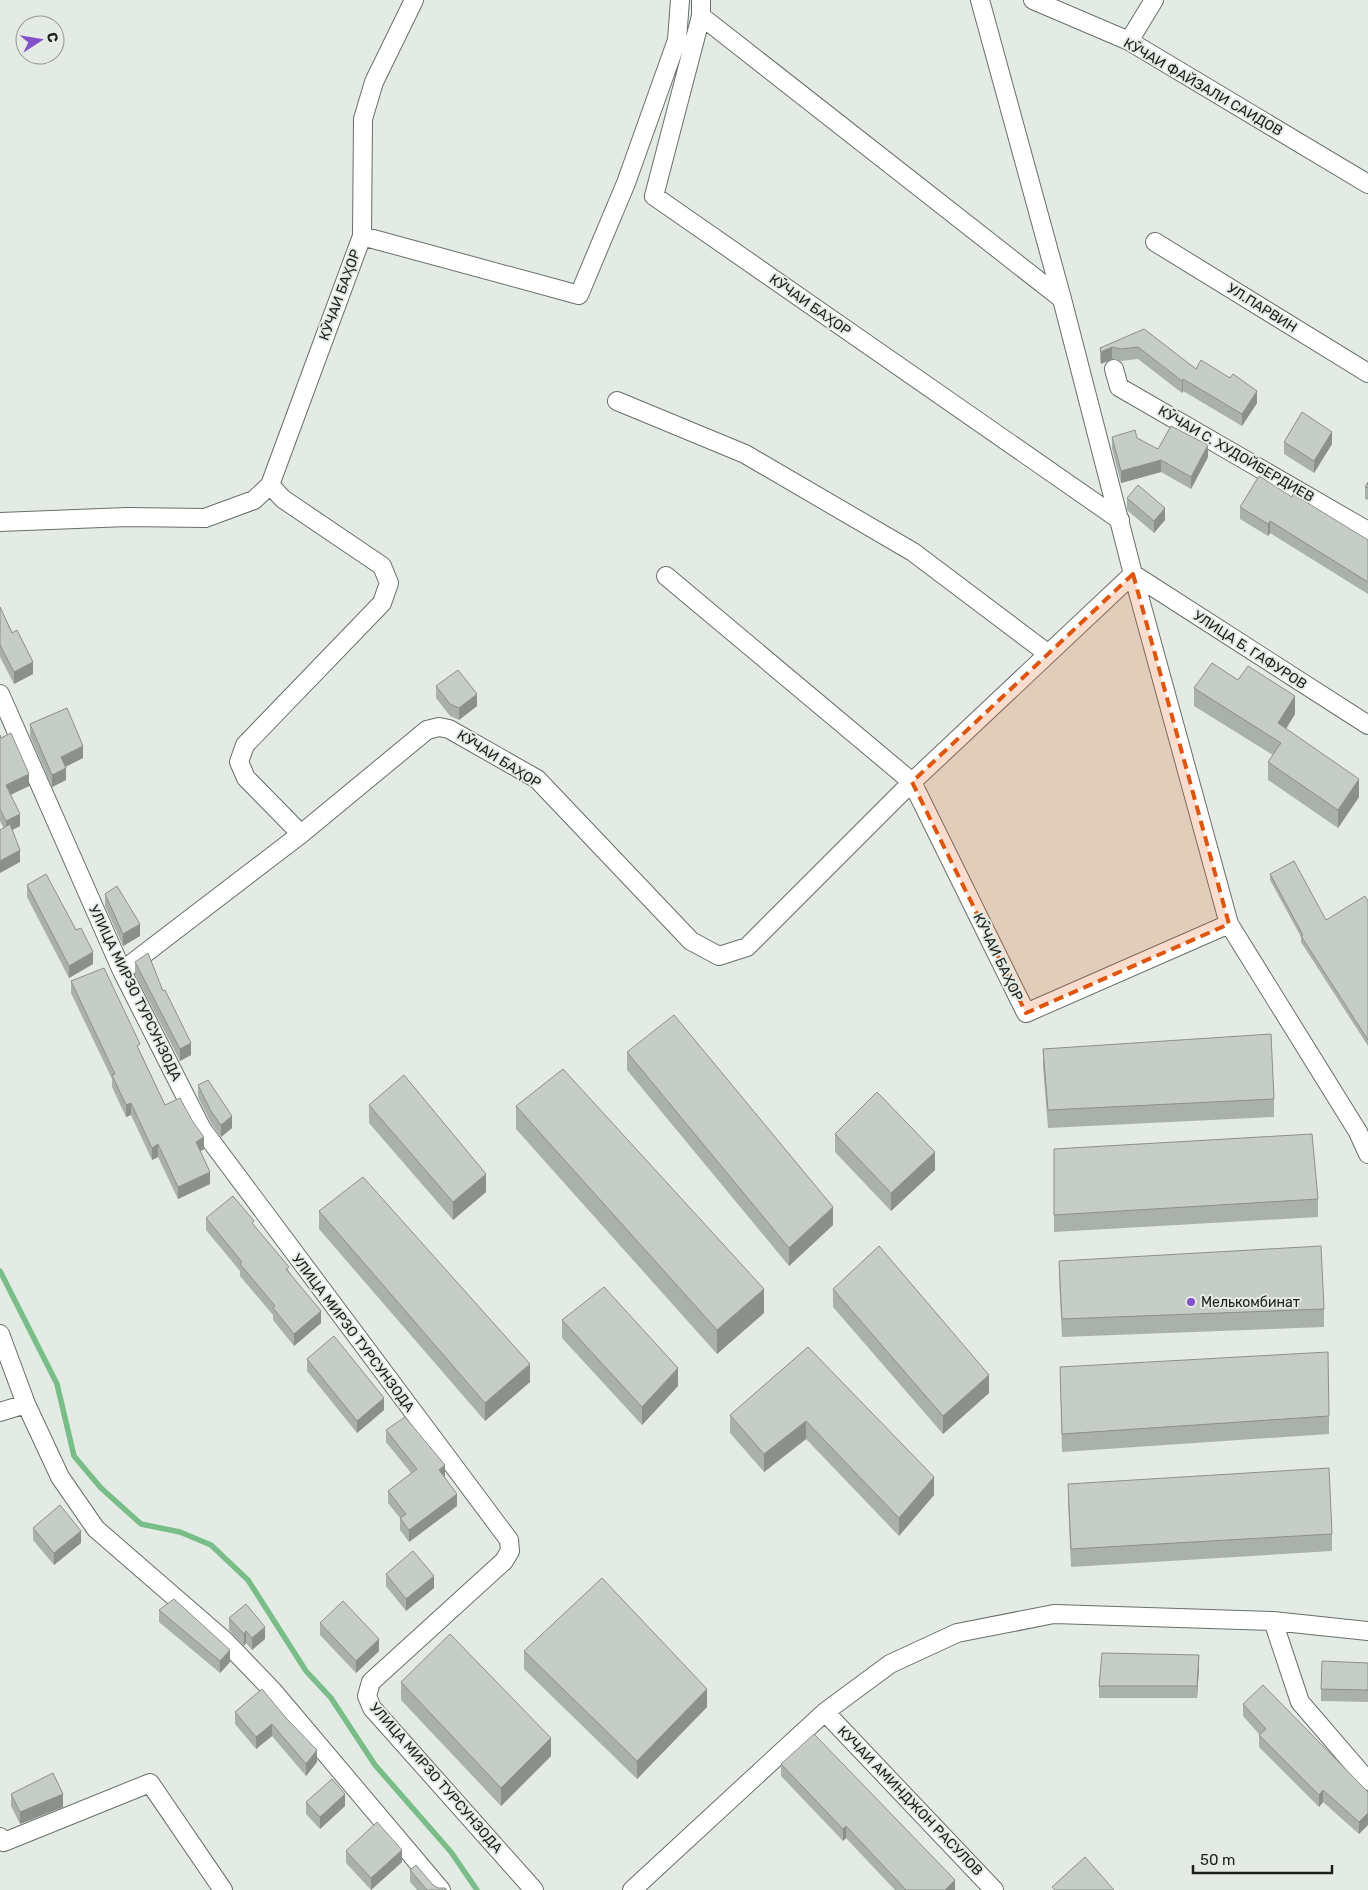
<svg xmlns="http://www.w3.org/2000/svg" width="1368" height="1890" viewBox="0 0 1368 1890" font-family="Rubik,sans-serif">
<rect width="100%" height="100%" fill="#e4ebe5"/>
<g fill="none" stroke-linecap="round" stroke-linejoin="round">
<path stroke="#79be88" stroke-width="5.5" d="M0,1271L57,1384L74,1456L101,1488L141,1524L180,1532L211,1545L248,1580L306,1671L331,1698L375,1765L451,1852L477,1890"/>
<defs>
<path id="minor" d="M701,0V16L654,196L1120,520
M980,0L1062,299L1133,574L1229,924L1358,1132L1368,1154
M1033,0L1129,41L1368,184
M701,16L1062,299
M1129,41L1154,0
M362,236L579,295L626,183L677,40L680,0
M1155,242L1368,373
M1114,369L1119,387L1368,531
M617,401L745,454L913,552L1047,653
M270,485L283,499L382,566L389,583L382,603L245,745L239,762L246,778L301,834
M0,522L127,517L205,518L254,500L270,485L362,236L363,119L374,82L414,0
M1133,574L1368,725
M666,576L912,782L1026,1013L1229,924
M0,694L122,971L202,1129L509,1540L510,1551L504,1561L371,1682L367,1696L372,1708L534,1890
M122,971L301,834L427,730L439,727L449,729L537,779L691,941L719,956L747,947L912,782L1133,574
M0,1334L26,1404L60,1477L96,1529L224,1640L273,1691L441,1890
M0,1412L26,1404
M1273,1621L1300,1702L1368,1781
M825,1712L994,1890
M0,1837L4,1842L150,1783L223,1890
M632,1890L825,1712L890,1664L957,1633L1054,1614L1273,1621L1368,1631"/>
</defs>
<use href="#minor" stroke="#686f69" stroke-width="20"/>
<use href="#minor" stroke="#fff" stroke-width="18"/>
</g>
<path fill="#aab0ab" d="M1144,329L1196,369L1257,403L1242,426L1183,391L1182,393L1138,359L1121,361L1112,359L1101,364L1100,360V348Z
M1112,437L1137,438L1158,449L1208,457L1191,489L1161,472L1121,483L1112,449Z
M1284,442L1332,444L1314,473L1284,454Z
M1368,482V500L1365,499V487Z
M1292,497L1368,540V594L1270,533L1268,536L1240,519V507Z
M1127,498L1165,520L1154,533L1127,510Z
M0,607L33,674L14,684L0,657Z
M1238,680L1295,714L1286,729L1359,797L1338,828L1268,780V762L1273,755L1194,706V688Z
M436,686L477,706L459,720L450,716L436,698Z
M30,724L83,758L65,767L66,780L52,787L30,736Z
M0,735L29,786L10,795L20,826L12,830L20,862L0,821Z
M1270,874L1326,920L1368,901V1046L1301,942V937L1270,880Z
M27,885L93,964L69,978L27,897Z
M105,894L140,936L123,946L105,906Z
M135,962L163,991L191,1055L180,1061L135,974Z
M71,981L140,1051L165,1105L204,1149L200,1151L210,1184L178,1199L158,1157L152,1160L131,1115L126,1117L112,1087V1079L71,993Z
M1043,1049L1274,1099V1117L1048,1128L1043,1067Z
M627,1052L833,1225L789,1266L627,1070Z
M198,1085L232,1128L221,1137L211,1123L198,1097Z
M369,1105L486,1192L453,1220L369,1123Z
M516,1106L764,1313L717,1354L516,1129Z
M835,1134L935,1170L891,1211L835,1152Z
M1054,1149L1318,1199V1217L1054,1232Z
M319,1211L530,1382L485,1421L319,1229Z
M206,1218L254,1225L289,1271L321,1323L294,1346L273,1320V1315L240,1276V1271L206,1230Z
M1059,1261L1324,1309V1327L1062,1337L1059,1278Z
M833,1289L989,1393L943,1434L833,1307Z
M562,1320L678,1386L642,1425L562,1338Z
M808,1347L934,1495L899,1536L806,1439L764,1472L730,1433V1415Z
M307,1359L384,1410L357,1433L307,1371Z
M1060,1367L1329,1416V1434L1062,1452Z
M386,1430L445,1477L457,1506L409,1542L400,1530V1518L388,1503V1491L411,1473L386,1442Z
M1068,1484L1332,1534V1551L1071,1567L1068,1502Z
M33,1528L81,1543L54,1565L33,1540Z
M386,1574L434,1588L406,1611L386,1586Z
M159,1610L230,1662L220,1673L159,1622Z
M229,1618L265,1639L252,1650L246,1643L244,1646L229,1630Z
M320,1623L379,1651L356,1673L320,1635Z
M524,1651L707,1707L637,1779L524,1669Z
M1368,1663V1702L1321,1701V1689Z
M1199,1667L1197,1698H1099V1686Z
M401,1682L551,1756L501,1806L401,1700Z
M262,1689L317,1762L306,1776L272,1736L256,1749L235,1724V1712Z
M1243,1704L1368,1792L1359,1834L1323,1802L1319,1807L1259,1747V1734L1243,1716Z
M781,1764L955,1890H895L846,1838L843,1841L781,1776Z
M11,1794L63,1807L20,1824L11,1806Z
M306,1802L345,1806L320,1829L306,1814Z
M346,1851L402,1862L371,1890L346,1863Z
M410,1870L438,1888L447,1890H417L410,1882Z"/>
<path fill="#8b908b" d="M1112,347V359L1101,364V352Z
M1183,379V391L1182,393V381Z
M1257,391V403L1242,426V414Z
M1332,432V444L1314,473V461Z
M1208,445V457L1191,489V477Z
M1161,460V472L1121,483V471Z
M1165,508V520L1154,533V521Z
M1270,521V533L1268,536V524Z
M33,662V674L14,684V672Z
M477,694V706L459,720V708Z
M1295,696V714L1278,741V723Z
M83,746V758L61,769V757Z
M66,768V780L52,787V775Z
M29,774V786L6,797V785Z
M1359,779V797L1338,828V810Z
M20,814V826L6,833V821Z
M20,850V862L0,873V861Z
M140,924V936L123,946V934Z
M93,952V964L69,978V966Z
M191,1043V1055L180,1061V1049Z
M131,1103V1115L126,1117V1105Z
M232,1116V1128L221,1137V1125Z
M204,1137V1149L196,1154V1142Z
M158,1144V1157L152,1160V1148Z
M935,1152V1170L891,1211V1193Z
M210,1172V1184L178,1199V1187Z
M486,1174V1192L453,1220V1202Z
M833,1207V1225L789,1266V1248Z
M764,1289V1313L717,1354V1330Z
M321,1311V1323L294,1346V1334Z
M530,1364V1382L485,1421V1403Z
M678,1368V1386L642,1425V1407Z
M989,1375V1393L943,1434V1416Z
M384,1398V1410L357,1433V1421Z
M806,1421V1439L764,1472V1454Z
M445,1465V1477L439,1470Z
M934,1477V1495L899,1536V1518Z
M457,1494V1506L409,1542V1530Z
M81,1531V1543L54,1565V1553Z
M434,1576V1588L406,1611V1599Z
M265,1627V1639L252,1650V1638Z
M246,1631V1643L244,1646V1634Z
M379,1639V1651L356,1673V1661Z
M230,1650V1662L220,1673V1661Z
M1199,1655V1667L1197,1698V1686Z
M707,1689V1707L637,1779V1761Z
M272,1724V1736L256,1749V1737Z
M551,1738V1756L501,1806V1788Z
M317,1750V1762L306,1776V1764Z
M1323,1790V1802L1319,1807V1795Z
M63,1794V1807L20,1824V1812Z
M345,1794V1806L320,1829V1817Z
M1368,1813V1825L1359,1834V1822Z
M846,1826V1838L843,1841V1829Z
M402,1850V1862L371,1890V1878Z
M955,1880V1890H945Z"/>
<path fill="#c6cdc7" stroke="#8b908b" d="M1144,329L1196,369L1201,360L1230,378L1233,374L1257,391L1242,414L1183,379L1182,381L1138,347L1121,349L1112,347L1101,352L1100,348Z
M1302,412L1332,432L1314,461L1284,442Z
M1171,426L1208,445L1191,477L1161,460L1121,471L1112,437L1135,430L1137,438L1158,449Z
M1259,476L1292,497L1293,494L1368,540V582L1270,521L1268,524L1240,507Z
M1368,482V488L1365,487Z
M1138,485L1165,508L1154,521L1127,498Z
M0,607L12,633L17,630L33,662L14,672L0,645Z
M1212,663L1238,680L1248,666L1295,696L1278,723L1359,779L1338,810L1268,762L1281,743L1194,688Z
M458,670L477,694L459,708L450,704L436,686Z
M67,708L83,746L61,757L66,768L52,775L30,724Z
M11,733L29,774L6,785L20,814L6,821L0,809V735L1,738Z
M10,824L20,850L0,861V830Z
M1294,861L1326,920L1365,896L1368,901V1040L1301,936L1303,935L1270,874Z
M46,874L76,930L81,928L93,952L69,966L27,885Z
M117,886L140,924L123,934L105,894Z
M148,953L163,991L165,990L191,1043L180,1049L135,962Z
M104,968L140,1044L137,1046L165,1105L180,1098L193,1122L204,1137L196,1142L210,1172L178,1187L158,1144L152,1148L131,1103L126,1105L112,1075L115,1074L71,981Z
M674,1015L833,1207L789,1248L627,1052Z
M1271,1034L1274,1099L1048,1110L1043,1049Z
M563,1069L764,1289L717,1330L516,1106Z
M404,1075L486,1174L453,1202L369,1105Z
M208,1080L232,1116L221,1125L211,1111L198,1085Z
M877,1092L935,1152L891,1193L835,1134Z
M1312,1134L1318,1199L1054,1215V1149Z
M363,1177L530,1364L485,1403L319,1211Z
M233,1196L254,1221L252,1223L289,1267L286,1269L321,1311L294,1334L273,1308L275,1306L240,1264L242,1262L206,1218Z
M879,1246L989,1375L943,1416L833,1289Z
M1321,1246L1324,1309L1062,1319L1059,1261Z
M604,1287L678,1368L642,1407L562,1320Z
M334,1336L384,1398L357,1421L307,1359Z
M808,1347L934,1477L899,1518L806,1421L764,1454L730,1415Z
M1328,1352L1329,1416L1062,1434L1060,1367Z
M405,1417L445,1465L439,1470L457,1494L409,1530L400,1518L406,1514L388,1491L417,1469L386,1430Z
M1329,1468L1332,1534L1071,1549L1068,1484Z
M60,1505L81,1531L54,1553L33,1528Z
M413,1551L434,1576L406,1599L386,1574Z
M602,1578L707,1689L637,1761L524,1651Z
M174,1599L230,1650L220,1661L159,1610Z
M343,1601L379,1639L356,1661L320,1623Z
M246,1604L265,1627L252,1638L246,1631L244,1634L229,1618Z
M450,1634L551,1738L501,1788L401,1682Z
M1102,1653L1199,1655L1197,1686H1099Z
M1322,1661L1368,1663V1690L1321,1689Z
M1263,1685L1368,1792V1813L1359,1822L1323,1790L1319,1795L1259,1735L1266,1729L1243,1704Z
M262,1689L286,1718L317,1750L306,1764L272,1724L256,1737L235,1712Z
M814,1734L955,1880L945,1890H906L846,1826L843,1829L781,1764Z
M53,1773L63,1794L20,1812L11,1794Z
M332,1779L345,1794L320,1817L306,1802Z
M377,1822L402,1850L371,1878L346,1851Z
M1085,1857L1114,1890H1055L1052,1887Z
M416,1865L433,1885L438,1888H445L447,1890H427L410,1870Z"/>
<path fill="#de560d" fill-opacity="0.2" stroke="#de560d" stroke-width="4" stroke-dasharray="10 6" stroke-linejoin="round" d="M1133,574L1229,924L1026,1013L912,782Z"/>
<circle fill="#8451c9" stroke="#e4ebe5" stroke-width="2" cx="1191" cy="1302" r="5"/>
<g text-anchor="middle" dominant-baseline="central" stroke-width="4" stroke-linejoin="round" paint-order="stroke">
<g font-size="14" fill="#1c1f1d" stroke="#e4ebe5">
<text transform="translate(1203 87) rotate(30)">КӮЧАИ ФАЙЗАЛИ САИДОВ</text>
<text transform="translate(340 295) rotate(-70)">КӮЧАИ БАҲОР</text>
<text transform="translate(810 305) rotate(35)">КӮЧАИ БАҲОР</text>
<text transform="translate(1262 308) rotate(32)">УЛ.ПАРВИН</text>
<text transform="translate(1236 454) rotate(30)">КӮЧАИ С. ХУДОЙБЕРДИЕВ</text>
<text transform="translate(1250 650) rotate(33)">УЛИЦА Б. ГАФУРОВ</text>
<text transform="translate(499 759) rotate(32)">КӮЧАИ БАҲОР</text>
<text transform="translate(998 957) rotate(64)">КӮЧАИ БАҲОР</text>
<text transform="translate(135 993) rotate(64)">УЛИЦА МИРЗО ТУРСУНЗОДА</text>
<text transform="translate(353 1333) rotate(53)">УЛИЦА МИРЗО ТУРСУНЗОДА</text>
<text transform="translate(436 1778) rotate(49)">УЛИЦА МИРЗО ТУРСУНЗОДА</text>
<text transform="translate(910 1801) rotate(46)">КУЧАИ АМИНДЖОН РАСУЛОВ</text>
</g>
<g font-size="14" fill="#1c1f1d" stroke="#e4ebe5" text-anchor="start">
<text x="1201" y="1302">Мелькомбинат</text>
</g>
</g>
<g transform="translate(40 40) rotate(78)"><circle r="24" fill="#e4ebe5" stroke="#949995"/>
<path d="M0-4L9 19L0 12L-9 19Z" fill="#8451c9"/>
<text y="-8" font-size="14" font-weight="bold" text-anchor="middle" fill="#1c1f1d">С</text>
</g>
<path d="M1193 1865v8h139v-8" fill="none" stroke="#1c1f1d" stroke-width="2.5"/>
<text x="1200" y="1865" font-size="15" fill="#1c1f1d" stroke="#e4ebe5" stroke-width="4" paint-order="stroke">50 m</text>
</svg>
